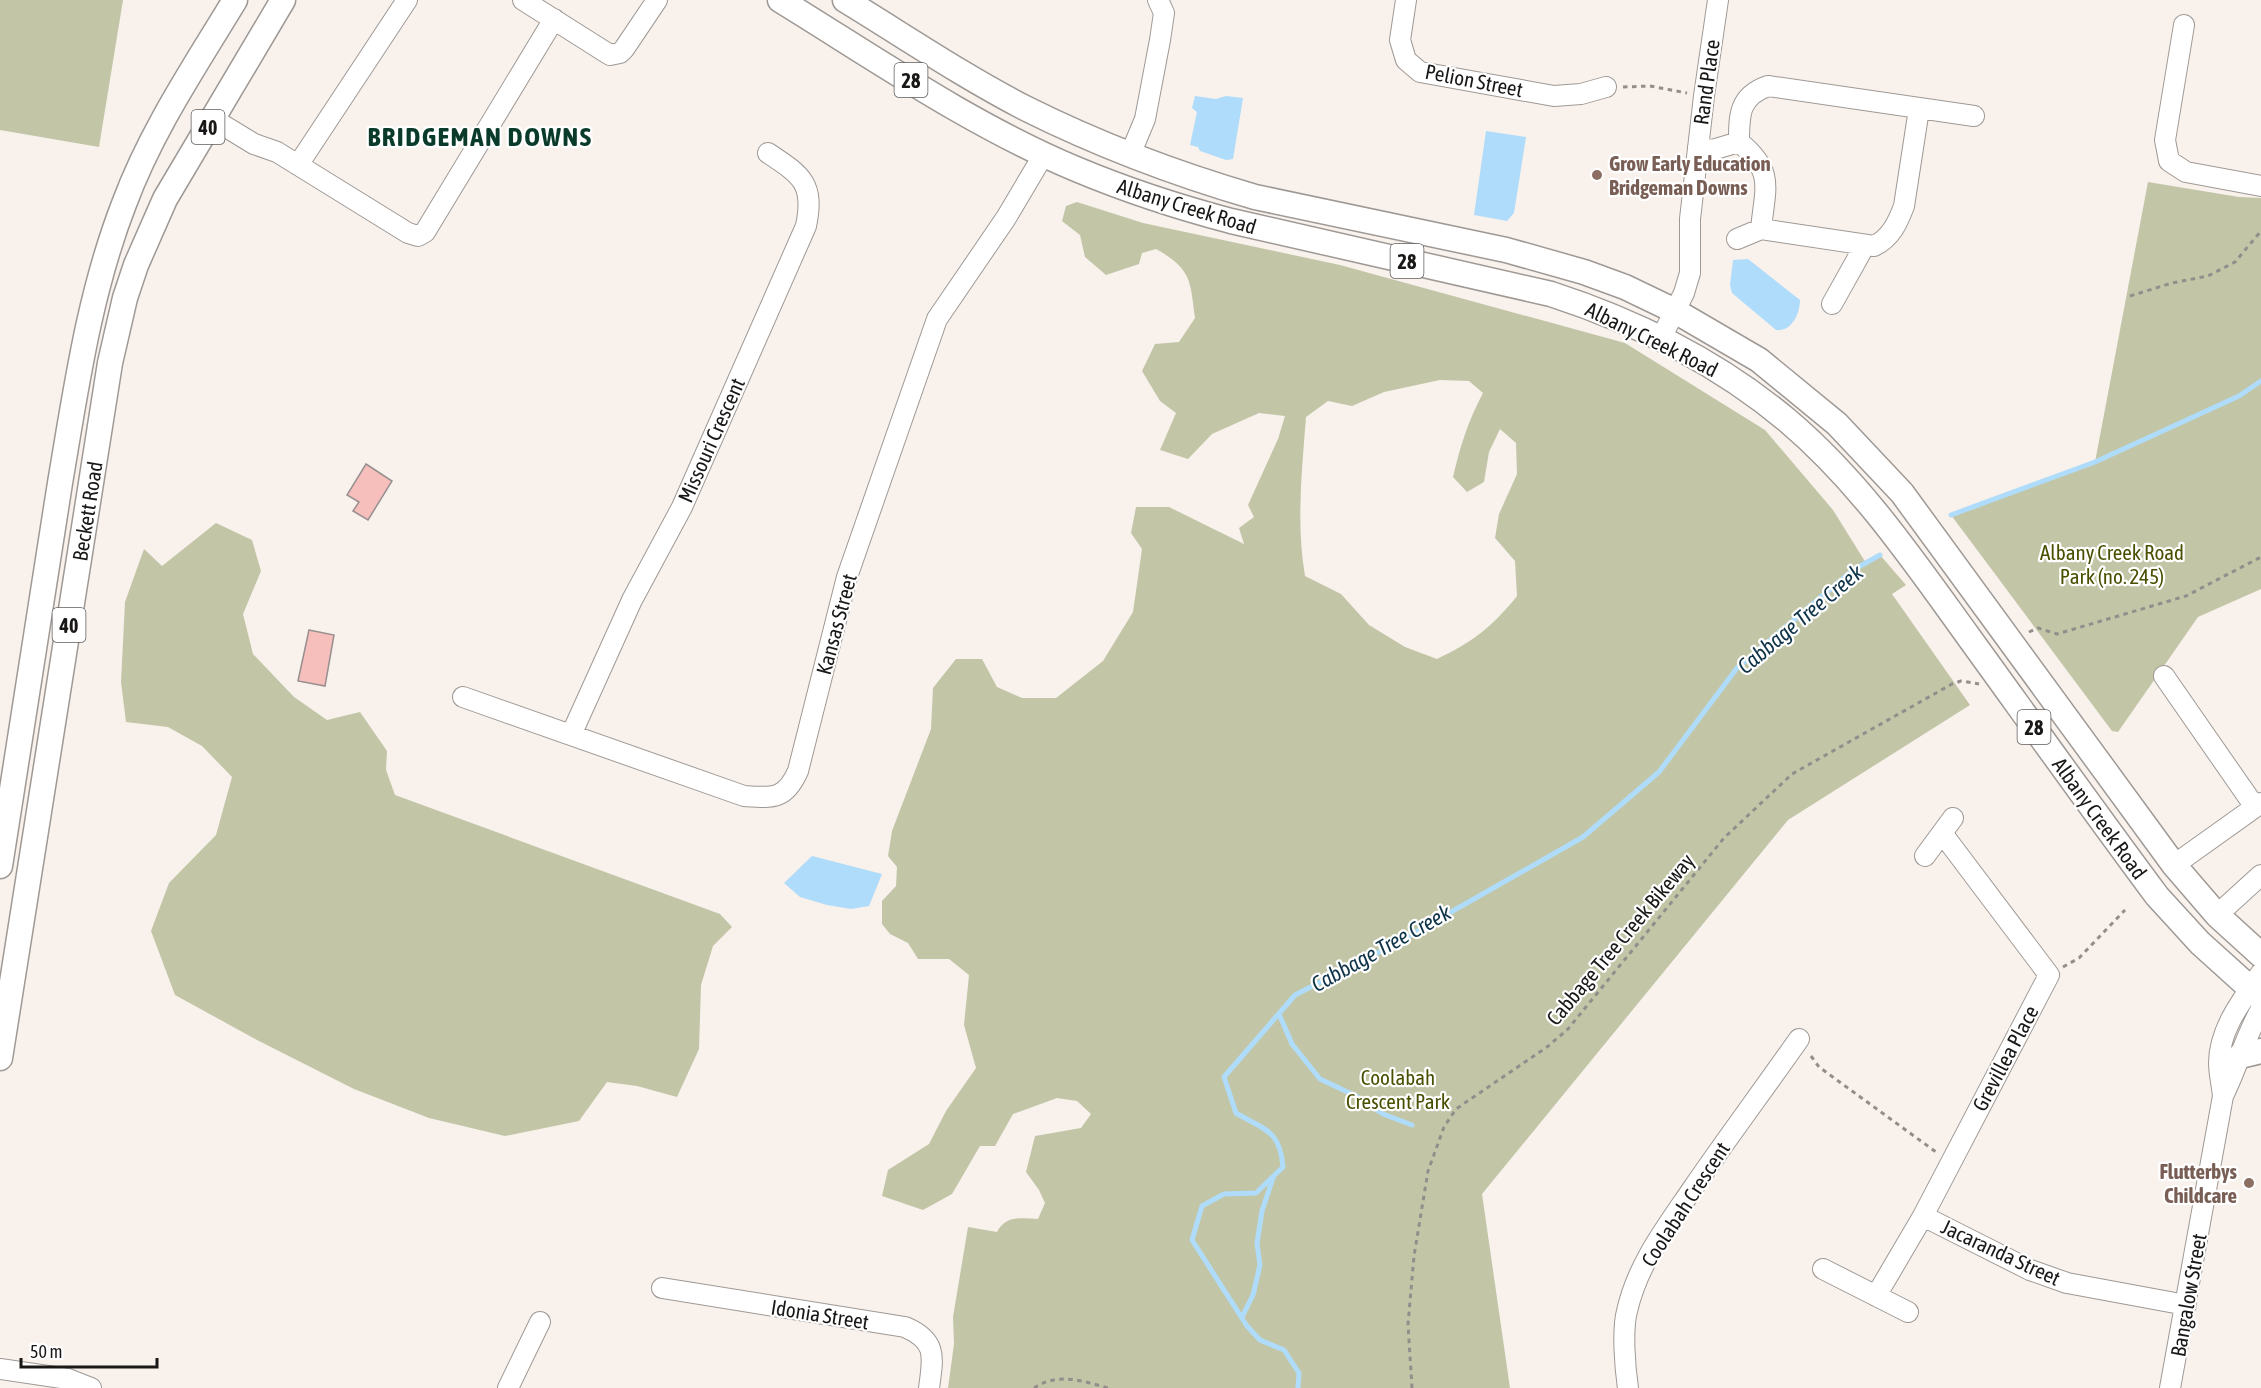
<svg xmlns="http://www.w3.org/2000/svg" width="2261" height="1388" viewBox="0 0 2261 1388" font-family="'Asap Condensed',sans-serif">
<rect width="100%" height="100%" fill="#f8f1ec"/>
<path fill="#c2c6a7" fill-rule="evenodd" d="M0,0H123L99,147L0,130Z
M2148,182L2239,197L2261,198V589L2198,617L2118,732L2112,731L1951,515L2095,462Z
M1077,202L1143,223L1340,265L1625,343L1765,430L1833,510L1866,563L1880,555L1906,585L1892,594L1970,705L1788,820L1482,1194L1510,1388H948L954,1344L953,1317L968,1227L997,1232C1006,1215 1022,1218 1038,1219L1045,1203L1039,1190L1026,1172L1035,1136L1081,1128L1091,1114L1077,1101L1057,1098L1013,1114L995,1146H980L952,1194L923,1210L882,1196L888,1170L929,1144L946,1111L976,1068L964,1025L969,975L949,959H918L908,943L890,934L882,924V901L896,886L897,867L888,856L892,831L931,729L933,688L956,659H982L997,687L1022,698H1056L1103,661L1133,612L1142,549L1131,533L1136,507H1169L1244,544L1239,528L1254,517L1248,505L1278,439L1285,416L1259,413L1212,434L1188,459L1160,450L1176,413L1160,401L1142,371L1155,344L1179,342L1195,318C1190,281 1192,269 1156,249L1142,253L1139,264L1106,275L1085,257L1080,235L1062,221L1066,206ZM1440,380L1469,381L1483,393C1468,421 1460,447 1453,477L1467,492L1484,482L1489,452L1500,429L1516,443L1517,474L1499,514L1495,538L1515,561L1517,596C1492,627 1473,642 1437,659L1405,647L1369,625L1341,594L1305,576C1296,523 1302,470 1306,417L1328,401L1352,406L1384,392Z
M216,523L252,540L261,571L243,614L253,654L294,697L327,720L360,712L387,751L386,770L395,795L720,914L732,927L713,946L701,985L699,1049L677,1097L637,1086L607,1082L579,1121L505,1136L429,1118L354,1089L257,1040L175,995L151,931L169,883L216,835L232,777L202,746L168,727L126,722L121,682L125,602L144,549L162,566Z"/>
<path fill="#afdcfb" d="M1195,96L1216,99L1226,96L1243,98L1233,159L1226,160L1200,151L1198,147L1190,145L1197,112L1192,108Z
M1486,131L1526,137L1514,213L1507,221L1474,215Z
M1748,259L1800,300C1800,313 1792,332 1776,330L1732,293L1730,285L1733,260Z
M812,856L882,874L869,906L851,909L827,905L800,897L784,883Z"/>
<g fill="none" stroke-linecap="round" stroke-linejoin="round">
<path stroke="#afdcfb" stroke-width="5" d="M1951,515L2095,462L2239,396L2261,381
M1279,1014L1292,1044L1320,1079L1356,1096L1383,1114L1412,1125
M1242,1317L1253,1295L1260,1265L1257,1243L1262,1211L1273,1178
M1298,1388L1299,1373L1284,1350L1260,1340L1247,1326L1192,1240L1202,1206L1224,1194L1256,1193L1283,1167C1280,1130 1265,1130 1236,1113L1224,1077L1295,995L1393,945L1583,837L1659,772L1737,668L1853,570L1880,555"/>
</g>
<path fill="#f6bfbc" stroke="#989090" stroke-width="1.5" d="M366,464L392,481L368,520L353,511L359,502L347,495Z
M309,630L334,635L325,686L298,681Z"/>
<g fill="none" stroke-linecap="round" stroke-linejoin="round">
<defs>
<path id="minor" d="M523,0L610,55L620,53L624,49L657,0
M1406,0L1400,40L1406,60L1420,72L1554,96L1581,94L1606,87
M2184,25L2165,140L2169,161L2186,172L2261,186
M213,119L254,144L277,152L408,233L418,236L425,232L554,19
M1739,142C1775,171 1765,188 1761,229L1874,246C1891,238 1898,222 1904,206L1919,109
M1739,142C1739,115 1739,96 1768,86L1974,116
M1698,147L1712,150L1739,142
M1130,155L1145,119L1160,40L1164,13L1158,0
M298,165L407,0
M1737,239L1761,229
M1832,304L1865,245
M1661,338L1684,293L1690,273V219L1704,96L1718,0
M2164,676L2255,807
M463,697L744,796C773,798 785,800 798,771L847,577L937,319L1006,218L1044,154
M571,735L632,600L682,507L806,226C815,183 801,175 768,153
M1925,856L1953,818
M2174,865L2261,803
M2217,915L2261,875
M2223,1096C2237,1068 2245,1037 2261,1009
M1923,1216L2030,1270L2067,1283L2186,1305
M1823,1269L1908,1312
M662,1288L905,1327C938,1341 933,1358 929,1388
M1876,1296L1923,1216L2049,975L1942,833
M0,1369L68,1379L91,1388
M508,1388L540,1322
M1628,1388C1625,1368 1622,1330 1627,1311C1638,1263 1666,1228 1693,1188C1728,1137 1764,1089 1799,1039
M2170,1388L2223,1096C2222,1085 2219,1074 2219,1063C2219,1029 2243,999 2261,973"/>
<path id="major" d="M780,0C876,59 971,125 1076,169C1126,190 1178,207 1231,221L1551,294C1637,322 1719,363 1788,421C1860,482 1913,560 1968,636C2031,723 2093,810 2157,896L2200,943L2261,998
M845,0C904,36 963,76 1025,108C1099,145 1176,174 1255,197L1506,250L1584,272L1625,287L1675,311L1759,360L1837,424L1902,493L2174,865L2217,915L2261,955
M0,866C20,738 39,610 60,483C76,389 89,294 124,204C151,131 195,66 235,0
M2240,1056L2261,1051
M0,1058L110,363L125,298L136,265L165,199L283,0"/>
</defs>
<use href="#minor" stroke="#9f9995" stroke-width="22"/>
<use href="#major" stroke="#9f9995" stroke-width="27"/>
<path stroke="#938e8b" stroke-width="3" stroke-dasharray="4.5 4.5" stroke-linecap="butt" d="M1623,87L1650,86L1687,93
M2130,296L2172,283L2208,276L2235,262L2261,231
M2029,632L2038,628L2057,634L2186,596L2261,557
M2063,967L2079,958L2125,910
M1811,1056L1819,1067L1936,1152
M1034,1388C1058,1372 1083,1381 1108,1388
M1412,1388L1408,1324L1414,1256L1428,1171L1444,1127L1456,1109L1547,1047L1568,1029L1724,838L1792,774L1952,684L1961,681L1979,684"/>
<use href="#minor" stroke="#fff" stroke-width="20"/>
<use href="#major" stroke="#fff" stroke-width="24"/>
</g>
<g fill="#8d6e63" stroke="#fff" stroke-width="2">
<circle cx="1597" cy="175" r="6"/>
<circle cx="2249" cy="1183" r="6"/>
</g>
<g text-anchor="middle" dominant-baseline="central" stroke-width="4.5" stroke-linejoin="round" paint-order="stroke">
<g fill="#fff" stroke="#5f5d5d" stroke-width="1.5">
<rect x="894.5" y="63" width="33" height="34" rx="4.5"/>
<rect x="191.5" y="110" width="33" height="34" rx="4.5"/>
<rect x="1390.5" y="244" width="33" height="34" rx="4.5"/>
<rect x="52.5" y="608" width="33" height="34" rx="4.5"/>
<rect x="2017.5" y="710" width="33" height="34" rx="4.5"/>
</g>
<g font-size="20" font-weight="bold" fill="#1a1817">
<text x="911" y="80">28</text>
<text x="208" y="127">40</text>
<text x="1407" y="261">28</text>
<text x="69" y="625">40</text>
<text x="2034" y="727">28</text>
</g>
<g font-size="21" fill="#1a1817" stroke="#fff">
<text transform="translate(1474 80) rotate(11)">Pelion Street</text>
<text transform="translate(1706 82) rotate(-82)">Rand Place</text>
<text transform="translate(1187 206) rotate(17)">Albany Creek Road</text>
<text transform="translate(1652 339) rotate(26)">Albany Creek Road</text>
<text transform="translate(711 440) rotate(-66)">Missouri Crescent</text>
<text transform="translate(87 511) rotate(-81)">Beckett Road</text>
<text transform="translate(836 624) rotate(-75)">Kansas Street</text>
<text transform="translate(2100 818) rotate(54)">Albany Creek Road</text>
<text transform="translate(1620 939) rotate(-50)">Cabbage Tree Creek Bikeway</text>
<text transform="translate(2005 1058) rotate(-62)">Grevillea Place</text>
<text transform="translate(1685 1204) rotate(-57)">Coolabah Crescent</text>
<text transform="translate(2001 1252) rotate(25)">Jacaranda Street</text>
<text transform="translate(2188 1295) rotate(-80)">Bangalow Street</text>
<text transform="translate(820 1314) rotate(9)">Idonia Street</text>
</g>
<g font-size="21" font-weight="bold" fill="#785e54" stroke="#fff" text-anchor="start">
<text x="1609" y="163">Grow Early Education<tspan x="1609" dy="24">Bridgeman Downs</tspan></text>
<text x="2237" y="1171" text-anchor="end">Flutterbys<tspan x="2237" dy="24">Childcare</tspan></text>
</g>
<g font-size="21" fill="#4a4f00" stroke="#fff">
<text x="2112" y="552">Albany Creek Road<tspan x="2112" dy="24">Park (no. 245)</tspan></text>
<text x="1398" y="1077">Coolabah<tspan x="1398" dy="24">Crescent Park</tspan></text>
</g>
<g font-size="22" font-style="italic" fill="#0e3348" stroke="#fff">
<text transform="translate(1800 619) rotate(-40)">Cabbage Tree Creek</text>
<text transform="translate(1381 948) rotate(-29)">Cabbage Tree Creek</text>
</g>
<g font-size="27" font-weight="bold" letter-spacing="1.5" fill="#0a3b2a" stroke="#fff">
<text x="480" y="136">BRIDGEMAN DOWNS</text>
</g>
</g>
<path d="M21 1358v9h136v-9" fill="none" stroke="#1a1817" stroke-width="3"/>
<text x="30" y="1358" font-size="18" fill="#1a1817" stroke="#ffffff" stroke-width="4.5" paint-order="stroke">50 m</text>
</svg>
